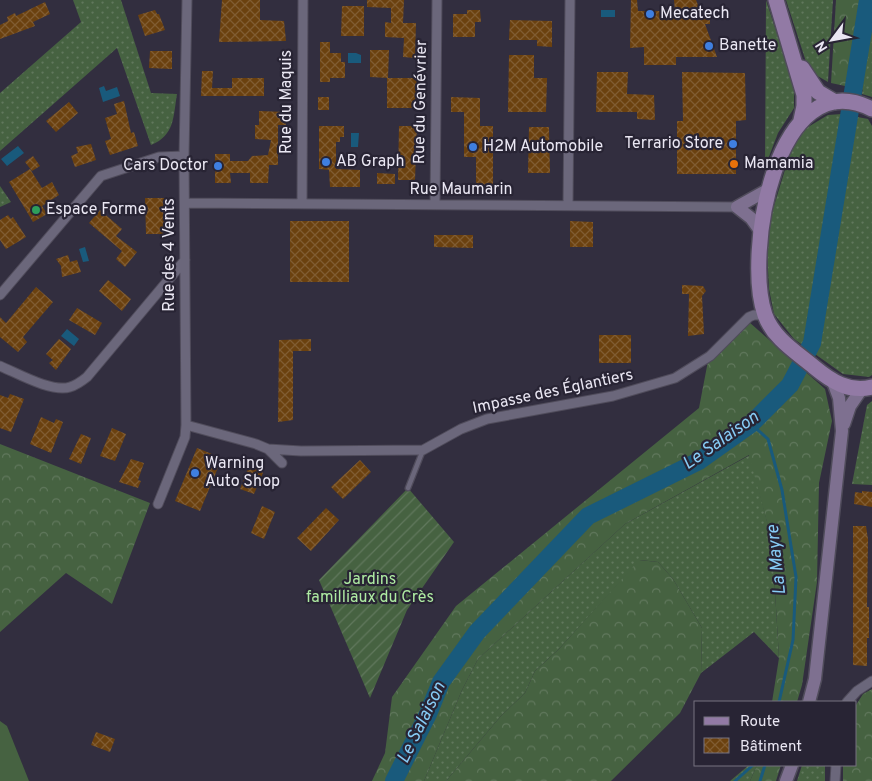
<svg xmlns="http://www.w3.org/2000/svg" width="872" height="781" viewBox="0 0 872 781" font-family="Overpass,sans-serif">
<defs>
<pattern id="grass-dots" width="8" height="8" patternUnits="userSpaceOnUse" patternTransform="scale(1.25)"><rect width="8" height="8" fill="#466241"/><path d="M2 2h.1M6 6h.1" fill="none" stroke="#61785d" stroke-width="1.8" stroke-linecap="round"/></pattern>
<pattern id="forest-crowns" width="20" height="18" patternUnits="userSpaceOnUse" patternTransform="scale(1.25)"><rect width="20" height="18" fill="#466241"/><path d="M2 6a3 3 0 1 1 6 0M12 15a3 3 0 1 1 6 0" fill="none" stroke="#61785d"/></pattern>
<pattern id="garden-furrows" width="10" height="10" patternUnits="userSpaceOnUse" patternTransform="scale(1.25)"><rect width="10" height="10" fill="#466241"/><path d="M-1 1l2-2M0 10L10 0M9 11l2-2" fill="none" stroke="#61785d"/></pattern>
<pattern id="building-cross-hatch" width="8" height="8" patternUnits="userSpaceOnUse" patternTransform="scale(1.25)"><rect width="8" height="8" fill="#6b410f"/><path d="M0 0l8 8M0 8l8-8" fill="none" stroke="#805c32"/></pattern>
</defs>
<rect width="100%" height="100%" fill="#322e3f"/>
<path fill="url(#grass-dots)" d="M73,0H121L151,93L177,94C173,117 175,135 151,145L117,48L0,151V93L81,22Z
M766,0L794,86V108L778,133L765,167Z
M786,0H833L828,82L809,71Z
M872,23V97L862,94Z
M842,114L868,119L872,126V375L869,377L843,374L794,339L774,314L769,289L767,251L770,219L791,150L803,130L828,115Z
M0,186L11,202L0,207Z
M872,401V485L852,484L867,405Z
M750,455L772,541L779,658L754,632L701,673L702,628L673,579L658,562L640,560L559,649L535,671L525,693L501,716L446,781H424L462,690L478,659L625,524Z
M749,765H757L750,781H730Z
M802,765H825V781H797Z"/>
<path fill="url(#forest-crowns)" d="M836,0H872V27L864,90L831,83Z
M749,322L825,389L832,421L819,483L817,582L802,685L797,702H772L779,658L772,541L749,455L625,524L478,659L462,690L424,781H372L385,753L392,697L456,606L699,408L708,361Z
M0,444L150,503L112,604L66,573L0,632Z
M639,560L658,562L673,579L702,628L701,673L680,713L611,781H446L501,716L525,693L535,671L559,649Z
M872,689V781H843V765H856V705L863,694Z
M757,765H781L776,781H750Z"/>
<path fill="#466241" d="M0,721L7,726L29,781H0Z"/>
<path fill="url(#garden-furrows)" d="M408,488L454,542L407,610L370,698L319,580Z"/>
<path fill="#195a7c" d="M601,10H615V17H601Z
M356,53L361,55V63H348V53Z
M104,86L106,91L117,87L120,96L103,102L99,88Z
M351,133H359L358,147H351Z
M18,146L24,153L7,166L1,159Z
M85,247L89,261L83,262L79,249Z
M67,329L79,339L74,346L61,336Z"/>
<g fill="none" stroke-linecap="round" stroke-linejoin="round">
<path stroke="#195a7c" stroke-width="3" d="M751,424L768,439L782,490L796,577L793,640L779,702
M735,781L753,765
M760,781L765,765"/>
<path stroke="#195a7c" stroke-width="18" d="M394,781L428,714L441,682L477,632L588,516L699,461L751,424L790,385L812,343L868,0"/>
</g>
<path fill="url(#building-cross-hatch)" d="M222,0H260V20L284,21L286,41L219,42Z
M367,0H404L403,23H416L415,58L403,57L404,38L385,37V22L391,23V8L367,7Z
M631,0H637L638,11H675L674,0H696L700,10H710V24H705L717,57H676V65H644V47L630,48Z
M45,2L50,14L33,22L35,26L0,39V25L8,21L7,17L15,13L16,16Z
M342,6H364V36H341Z
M155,10L157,14H159L165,30L145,36L138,15Z
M467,10H480L481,22H475V37H453V14H467Z
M510,20L552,21V47L537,46V40H509Z
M320,42H330V53H341V62H345V78H330V82H320Z
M370,50H389L388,78L370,77Z
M150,51H172V69L149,68Z
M509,55H534V78H547L546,112H508Z
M202,71H213L212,88H232V78H264V96H201Z
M597,72H628L627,94L654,95L655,120L637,119V112H596Z
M682,72L745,73L746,120L736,121V174H677V121H683Z
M387,78H418L417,108H387Z
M318,97H329V110H318Z
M451,97L480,98V126H493V192L476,189V157H464V112H451Z
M124,101L131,133L134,132L138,146L110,155L105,141L111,139L105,118L117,114L114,104Z
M69,102L78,113L56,132L46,121Z
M259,111L286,112V125H278V165H269L268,183H250V173H230L231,183H215V154H230V161H248L252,156L268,155L271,140L255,139V125H259Z
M319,126H344V137H340V142H336V169L360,170V187H330L329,170L319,169Z
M399,126H417L415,180H398Z
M529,127H549L550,173H528Z
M91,144L96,160L75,167L71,156L78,153L76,147Z
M33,156L40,166L32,171L25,162Z
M30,169L42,188L52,182L59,195L42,206L47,214L33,222L9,182Z
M377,173L395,174V184H377Z
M145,198H168V234H146Z
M100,210L122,229L116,236L137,252L125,267L116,259L122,251L89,223Z
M8,215L11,219L13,217L26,237L6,249L0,240V220Z
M290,221H349V282H290Z
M570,221L593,222V247H570Z
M434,235H473V248L434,247Z
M68,255L70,262L77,260L81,272L62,277L61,266L56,259Z
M108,280L131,299L122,311L99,291Z
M682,285L703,286L706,291L702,296L704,334L688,336L689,294H682Z
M36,287L53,302L23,337L27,342L18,352L0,337V317L6,323Z
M77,308L102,323L95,335L69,320Z
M599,335H631V363H599Z
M59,339L71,349L56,370L49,363L53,360L46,354Z
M311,339V351H293V420L278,422L279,340Z
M10,394L24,399L11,432L0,428V395L8,398Z
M41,417L54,423L56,419L63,422L51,453L30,444Z
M112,428L126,434L115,461L100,456Z
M81,434L91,438L81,464L69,459Z
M197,448L222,458L200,511L175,501Z
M252,458L257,460L263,473L254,494L240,489Z
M131,459L144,463L138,480L141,481L138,488L119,482Z
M360,460L371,472L343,499L331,487Z
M862,491L872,492V507L854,504L855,492L862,493Z
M262,506L275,512L264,539L251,533Z
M326,508L339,520L311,551L297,538Z
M853,526H866L868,539L867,607H869V638H867V666L853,665Z
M96,732L115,739L110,752L91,745Z"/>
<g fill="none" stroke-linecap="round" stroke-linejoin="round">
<defs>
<path id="lane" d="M408,488L423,450"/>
<path id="street" d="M185,203L737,207
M302,204L303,0
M435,204L437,0
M568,205L570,0
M0,295L101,176L159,157L184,156
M0,366C17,373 52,393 70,387C77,385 82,381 87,377L185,260
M186,425L256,444L268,449L282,463
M268,449L301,451L423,450L461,429L487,419L613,396L675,378L710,356L749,317L754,315H765
M158,504L185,437L186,425L184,156L187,0
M847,702L857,691L872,681
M835,781L836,765"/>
<path id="secondary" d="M761,232L751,218L737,207L769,189
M844,424L850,406L861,390
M809,702L815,679L842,431L839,398L833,382
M786,781L792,765"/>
<path id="primary" d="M776,0L804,95V106L801,120
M802,68L818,92L835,102
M872,109C775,60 744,256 765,315C773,338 796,352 814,367C831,381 849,393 872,387"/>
</defs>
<use href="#lane" stroke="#504c5b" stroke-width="7"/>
<use href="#street" stroke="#504c5b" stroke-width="11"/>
<use href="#secondary" stroke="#504c5b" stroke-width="15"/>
<use href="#primary" stroke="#504c5b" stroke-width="18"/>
<use href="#lane" stroke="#6b677b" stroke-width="4.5"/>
<use href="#street" stroke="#6b677b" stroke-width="9"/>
<use href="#secondary" stroke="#7e7090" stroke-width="12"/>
<use href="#primary" stroke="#927aa5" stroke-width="15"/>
</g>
<g fill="#3f7fe0" stroke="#282434" stroke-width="2">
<circle cx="650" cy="14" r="5"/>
<circle cx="709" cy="46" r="5"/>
<circle cx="733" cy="144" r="5"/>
<circle cx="473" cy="147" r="5"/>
<circle cx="326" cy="162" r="5"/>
<circle cx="218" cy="166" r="5"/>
<circle cx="195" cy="473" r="5"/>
</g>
<circle fill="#e8710a" stroke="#282434" stroke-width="2" cx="734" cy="164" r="5"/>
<circle fill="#2e9e5b" stroke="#282434" stroke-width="2" cx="36" cy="210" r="5"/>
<g text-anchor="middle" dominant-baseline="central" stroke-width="4.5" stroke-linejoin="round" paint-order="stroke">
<g font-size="16" fill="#eae7f3" stroke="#282434" text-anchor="start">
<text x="660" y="14">Mecatech</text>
<text x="719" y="46">Banette</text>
<text x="723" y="144" text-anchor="end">Terrario Store</text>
<text x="483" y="147">H2M Automobile</text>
<text x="336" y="162">AB Graph</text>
<text x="744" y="164">Mamamia</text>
<text x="208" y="166" text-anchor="end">Cars Doctor</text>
<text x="46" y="210">Espace Forme</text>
<text x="205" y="464">Warning<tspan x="205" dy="18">Auto Shop</tspan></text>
</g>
<g font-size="16" fill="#eae7f3" stroke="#282434">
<text transform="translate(287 102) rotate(-90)">Rue du Maquis</text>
<text transform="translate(421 102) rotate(-89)">Rue du Genévrier</text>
<text x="461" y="190">Rue Maumarin</text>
<text transform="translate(170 255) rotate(-90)">Rue des 4 Vents</text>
<text transform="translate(553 392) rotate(-12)">Impasse des Églantiers</text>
</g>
<g font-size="16" fill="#aeeba2" stroke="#282434">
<text x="370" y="580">Jardins<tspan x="370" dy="18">familliaux du Crès</tspan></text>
</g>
<g font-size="18" font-style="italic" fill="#87ccf6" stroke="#282434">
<text transform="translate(721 441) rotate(-35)">Le Salaison</text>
<text transform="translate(777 560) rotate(-96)">La Mayre</text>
<text transform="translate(422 723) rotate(-64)">Le Salaison</text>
</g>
</g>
<rect x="694" y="701" width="162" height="65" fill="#282434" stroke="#767280"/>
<rect x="704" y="717" width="25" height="8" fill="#927aa5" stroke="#767280"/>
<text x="740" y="726" font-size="15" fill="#eae7f3">Route</text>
<rect x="704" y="738" width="25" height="15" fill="url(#building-cross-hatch)" stroke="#767280"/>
<text x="740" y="751" font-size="15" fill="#eae7f3">Bâtiment</text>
<g transform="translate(832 40) rotate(238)" stroke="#282434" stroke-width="4" paint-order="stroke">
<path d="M0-4L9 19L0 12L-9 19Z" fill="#eae7f3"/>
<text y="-8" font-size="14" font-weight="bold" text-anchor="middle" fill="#eae7f3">N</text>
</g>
</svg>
